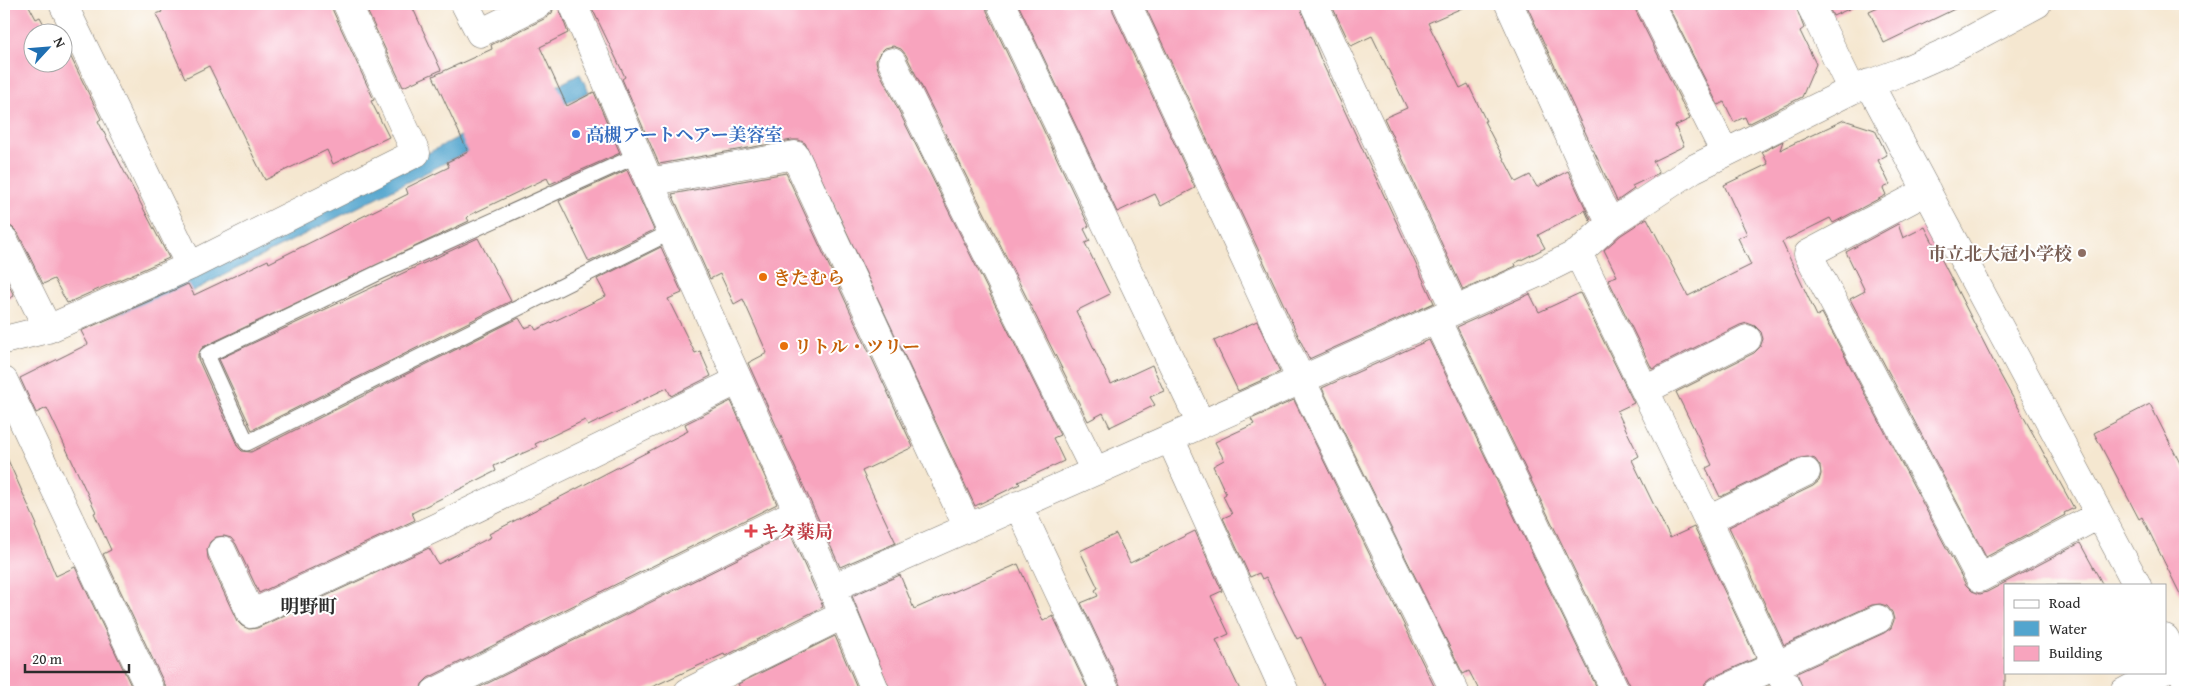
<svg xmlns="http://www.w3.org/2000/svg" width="2189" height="696" viewBox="0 0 2189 696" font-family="'Gentium Book Plus','Noto Serif JP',serif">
<rect width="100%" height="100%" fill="#fff"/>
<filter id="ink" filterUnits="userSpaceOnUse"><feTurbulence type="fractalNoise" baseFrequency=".02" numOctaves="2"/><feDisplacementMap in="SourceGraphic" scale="10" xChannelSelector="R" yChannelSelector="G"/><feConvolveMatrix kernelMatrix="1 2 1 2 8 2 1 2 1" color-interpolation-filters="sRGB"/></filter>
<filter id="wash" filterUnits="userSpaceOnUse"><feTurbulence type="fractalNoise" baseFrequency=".0096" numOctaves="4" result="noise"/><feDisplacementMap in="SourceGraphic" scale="20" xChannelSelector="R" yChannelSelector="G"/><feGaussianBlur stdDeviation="1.12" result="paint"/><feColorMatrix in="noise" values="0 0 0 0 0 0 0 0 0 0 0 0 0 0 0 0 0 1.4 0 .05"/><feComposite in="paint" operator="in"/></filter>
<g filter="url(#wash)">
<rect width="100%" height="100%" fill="#f5e7d0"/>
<path fill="#53a5ce" stroke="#3f687c" d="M580,74L589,92L506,132L114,331L150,430L266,692H248L91,328Z"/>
<g id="blocks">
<path fill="#f8a4be" d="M4,4H28L36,19L40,17L48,32H32V62H62V39L101,119L98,121L169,258L67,303L54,279L43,284L18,233L12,227L4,225Z
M158,4H332L333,11L374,100L371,101L389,137L333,164L327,150L265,180L209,66L185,78L156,14L162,12Z
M364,4H411L441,70L403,87Z
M590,4H986L987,11L1089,226L1084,229L1090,241L1085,243L1110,294L1076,311L1111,384L1152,365L1164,391L1150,397L1155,405L1110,427L1103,413L1088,421L906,55L901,49L893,46L885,48L879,54L876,61L878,69L1060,435L1053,438L1064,461L1018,482L1020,484L975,506L805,143L799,140H792L659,164L622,79L625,77Z
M1018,4H1112L1113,11L1195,188L1161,206L1155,194L1117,212Z
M1144,4H1299L1321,60L1434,303L1309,359Z
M1331,4H1471L1428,23L1460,88L1468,84L1486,121H1484L1516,182L1530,175L1537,187L1568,171L1591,220L1590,221L1585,210L1538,235L1545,248L1515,263L1516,266L1463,290L1384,118L1407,108L1372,36L1351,46Z
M1526,4H1634L1636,11L1690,119L1675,126L1684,146L1653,161L1659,173L1632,186L1634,189L1617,201Z
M1667,4H1795L1804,28L1800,31L1816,64L1802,97L1748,124L1745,117L1734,122L1724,102L1718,105Z
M1827,4H1860L1833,16Z
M1885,4H1965L1884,43L1869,11Z
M558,5L568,33L540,47L567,106L594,92L620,153L550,184L547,178L470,215L467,218L469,221L203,347L198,354V359L238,447L242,451L251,452L519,318L525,328L533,325L536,330L606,296L597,279L661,247L682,293L668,299L695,353L700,351L711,376L671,396L667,388L588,426L585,420L535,444L537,447L494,466L496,471L412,513L415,520L259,593L236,544L231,538L224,536L216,537L210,542L207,549L208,558L237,621L242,626L249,629L257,628L429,548L438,564L491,537L489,534L688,431L685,424L731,401L777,504L428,678L422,684L420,692H166L165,685L103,554L111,550L94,513L96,512L47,408L36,413L20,378L88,344L81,331L188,284L194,295L268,260L269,263L408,194L406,188L449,167L447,162L468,152L433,76L492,49L491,45L546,18L552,13L554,6Z
M1844,120L1875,130L1887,155L1878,160L1890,185L1883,188L1886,195L1833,223L1830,218L1782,242L1817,316L1822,313L1966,585L1972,591L1980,594L1987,592L2080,543L2103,585H2005V692H1804L1797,673L1884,633L1891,628L1894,620L1892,612L1887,606L1880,604L1872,605L1784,645L1729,527L1813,486L1819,481L1821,474L1820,466L1815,459L1808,457L1800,458L1720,497L1706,468L1712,465L1676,392L1754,353L1760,347L1763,339L1761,332L1755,326L1747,323L1740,325L1652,369L1608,279L1617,276L1604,250L1621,235L1647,218L1688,296L1751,265L1738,238L1747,234L1724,185L1768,164L1762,152L1783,141L1780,150Z
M627,170L654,230L589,262L559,201Z
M786,173L913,447L862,471L896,543L840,567L748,363L767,353L743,299L734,304L720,274L710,279L672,194Z
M1898,224L1903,238L1925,227L2001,376L2074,508L2064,513L2065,515L1986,557L1850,299L1865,291L1846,252Z
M478,238L511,301L252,430L219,359Z
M4,275L14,296L4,301Z
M1580,293L1634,403L1617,411L1639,456L1632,460L1670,538L1694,527L1756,658L1711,678L1705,683L1703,692H1631L1630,685L1457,327L1530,294L1539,312Z
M1257,321L1280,372L1238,391L1214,341Z
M1429,340L1599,692H1480L1469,671L1463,674L1322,388Z
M1294,400L1435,688L1427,692H1327L1301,637L1297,639L1266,577L1262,579L1259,573L1250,577L1223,518L1232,514L1223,496L1226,494L1213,466L1224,460L1215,442L1254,424L1251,419Z
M2150,404L2185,473V604L2142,517L2139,519L2094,433Z
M4,451L37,525L35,526L56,576L75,567L134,692H4Z
M1195,531L1222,591L1211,596L1229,634L1216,640L1241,692H1121L1120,685L1081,603L1098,596L1095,590L1098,588L1080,551L1116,534L1130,563Z
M790,533L823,607L725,656L724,654L641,692H470Z
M1018,564L1043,621L1053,616L1089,692H891L852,596L900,575L914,609Z
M835,636L859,692H742L738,684Z
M1769,686L1772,692H1755Z"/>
</g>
</g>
<g filter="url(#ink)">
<use href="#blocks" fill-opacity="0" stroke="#726d65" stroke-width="1"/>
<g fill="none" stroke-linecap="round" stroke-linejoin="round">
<defs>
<path id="lane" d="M638,155L382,271L207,355L247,443L671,232"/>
<path id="street" d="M63,4L190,266
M465,4L480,33L539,4
M573,4L659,204L832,588L876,692
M1001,4L1201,424
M1127,4L1301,380L1455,692
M1314,4L1455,310
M1509,4L1600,203L1611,223
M1650,4L1725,153
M1810,4L1852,90
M892,62L1095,471
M1869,83L2137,585
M649,182L795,155L968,528
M1927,191L1808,254L1980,578L2099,515
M4,240L48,329
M1578,253L1708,520L1789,692
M1436,319L1616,692
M4,340L48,329L190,266L416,153L347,4
M4,381L151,692
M1645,390L1747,339
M1170,438L1285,692
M1018,505L1106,692
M1708,520L1806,472
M222,551L251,614L452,520L737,381
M832,588L1301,380L1540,272L1578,253L1611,223L1693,169L1852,90L1901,72L1951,50L2037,4
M2165,638L2185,678
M435,692L797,512
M688,692L843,615
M1718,692L1878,619
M2124,692L2161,672"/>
</defs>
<use href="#lane" stroke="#726d65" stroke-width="17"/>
<use href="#street" stroke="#726d65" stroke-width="29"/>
<use href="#lane" stroke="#fff" stroke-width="15"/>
<use href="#street" stroke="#fff" stroke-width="28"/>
</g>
</g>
<circle fill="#3f7fe0" stroke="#fff" stroke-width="2" cx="576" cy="134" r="5"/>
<circle fill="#8d6e63" stroke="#fff" stroke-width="2" cx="2082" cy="253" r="5"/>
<g fill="#e8710a" stroke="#fff" stroke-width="2">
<circle cx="763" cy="277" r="5"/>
<circle cx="784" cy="346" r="5"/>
</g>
<path fill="#e0444e" stroke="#fff" stroke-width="2" d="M748.5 523.5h5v5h5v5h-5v5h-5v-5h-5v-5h5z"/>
<g text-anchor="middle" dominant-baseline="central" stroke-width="4" stroke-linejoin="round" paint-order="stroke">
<g font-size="18" font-weight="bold" fill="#366cbe" stroke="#fff" text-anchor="start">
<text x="586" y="134">高槻アートヘアー美容室</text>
</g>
<g font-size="18" font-weight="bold" fill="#785e54" stroke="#fff" text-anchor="end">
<text x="2072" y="253">市立北大冠小学校</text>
</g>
<g font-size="18" font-weight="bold" fill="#c56008" stroke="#fff" text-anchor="start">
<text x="773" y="277">きたむら</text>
<text x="794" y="346">リトル・ツリー</text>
</g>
<g font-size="18" font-weight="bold" fill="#be3a42" stroke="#fff" text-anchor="start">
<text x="761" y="531">キタ薬局</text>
</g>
<g font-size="19" font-weight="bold" fill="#2b2b2b" stroke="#fff">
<text x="309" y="606">明野町</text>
</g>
</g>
<rect width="2189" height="696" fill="none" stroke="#fff" stroke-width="20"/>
<rect x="2004" y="584" width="162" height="90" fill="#ffffff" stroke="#aaaaaa"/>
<rect x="2014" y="600" width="25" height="8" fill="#ffffff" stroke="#aaaaaa"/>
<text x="2049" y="608" font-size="15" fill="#2b2b2b">Road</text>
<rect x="2014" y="621" width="25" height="15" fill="#53a5ce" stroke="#aaaaaa"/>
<text x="2049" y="634" font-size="15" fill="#2b2b2b">Water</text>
<rect x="2014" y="646" width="25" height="15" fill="#f8a4be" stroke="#aaaaaa"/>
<text x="2049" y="658" font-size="15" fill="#2b2b2b">Building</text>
<g transform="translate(48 48) rotate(64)"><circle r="24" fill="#ffffff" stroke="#aaaaaa"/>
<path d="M0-4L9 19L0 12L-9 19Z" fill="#1f6fb2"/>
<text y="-8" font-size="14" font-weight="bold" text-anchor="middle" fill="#2b2b2b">N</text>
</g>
<path d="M25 664v8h104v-8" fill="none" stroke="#2b2b2b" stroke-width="2.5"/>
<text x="32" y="664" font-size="15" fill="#2b2b2b" stroke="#ffffff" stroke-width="4" paint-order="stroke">20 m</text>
</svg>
